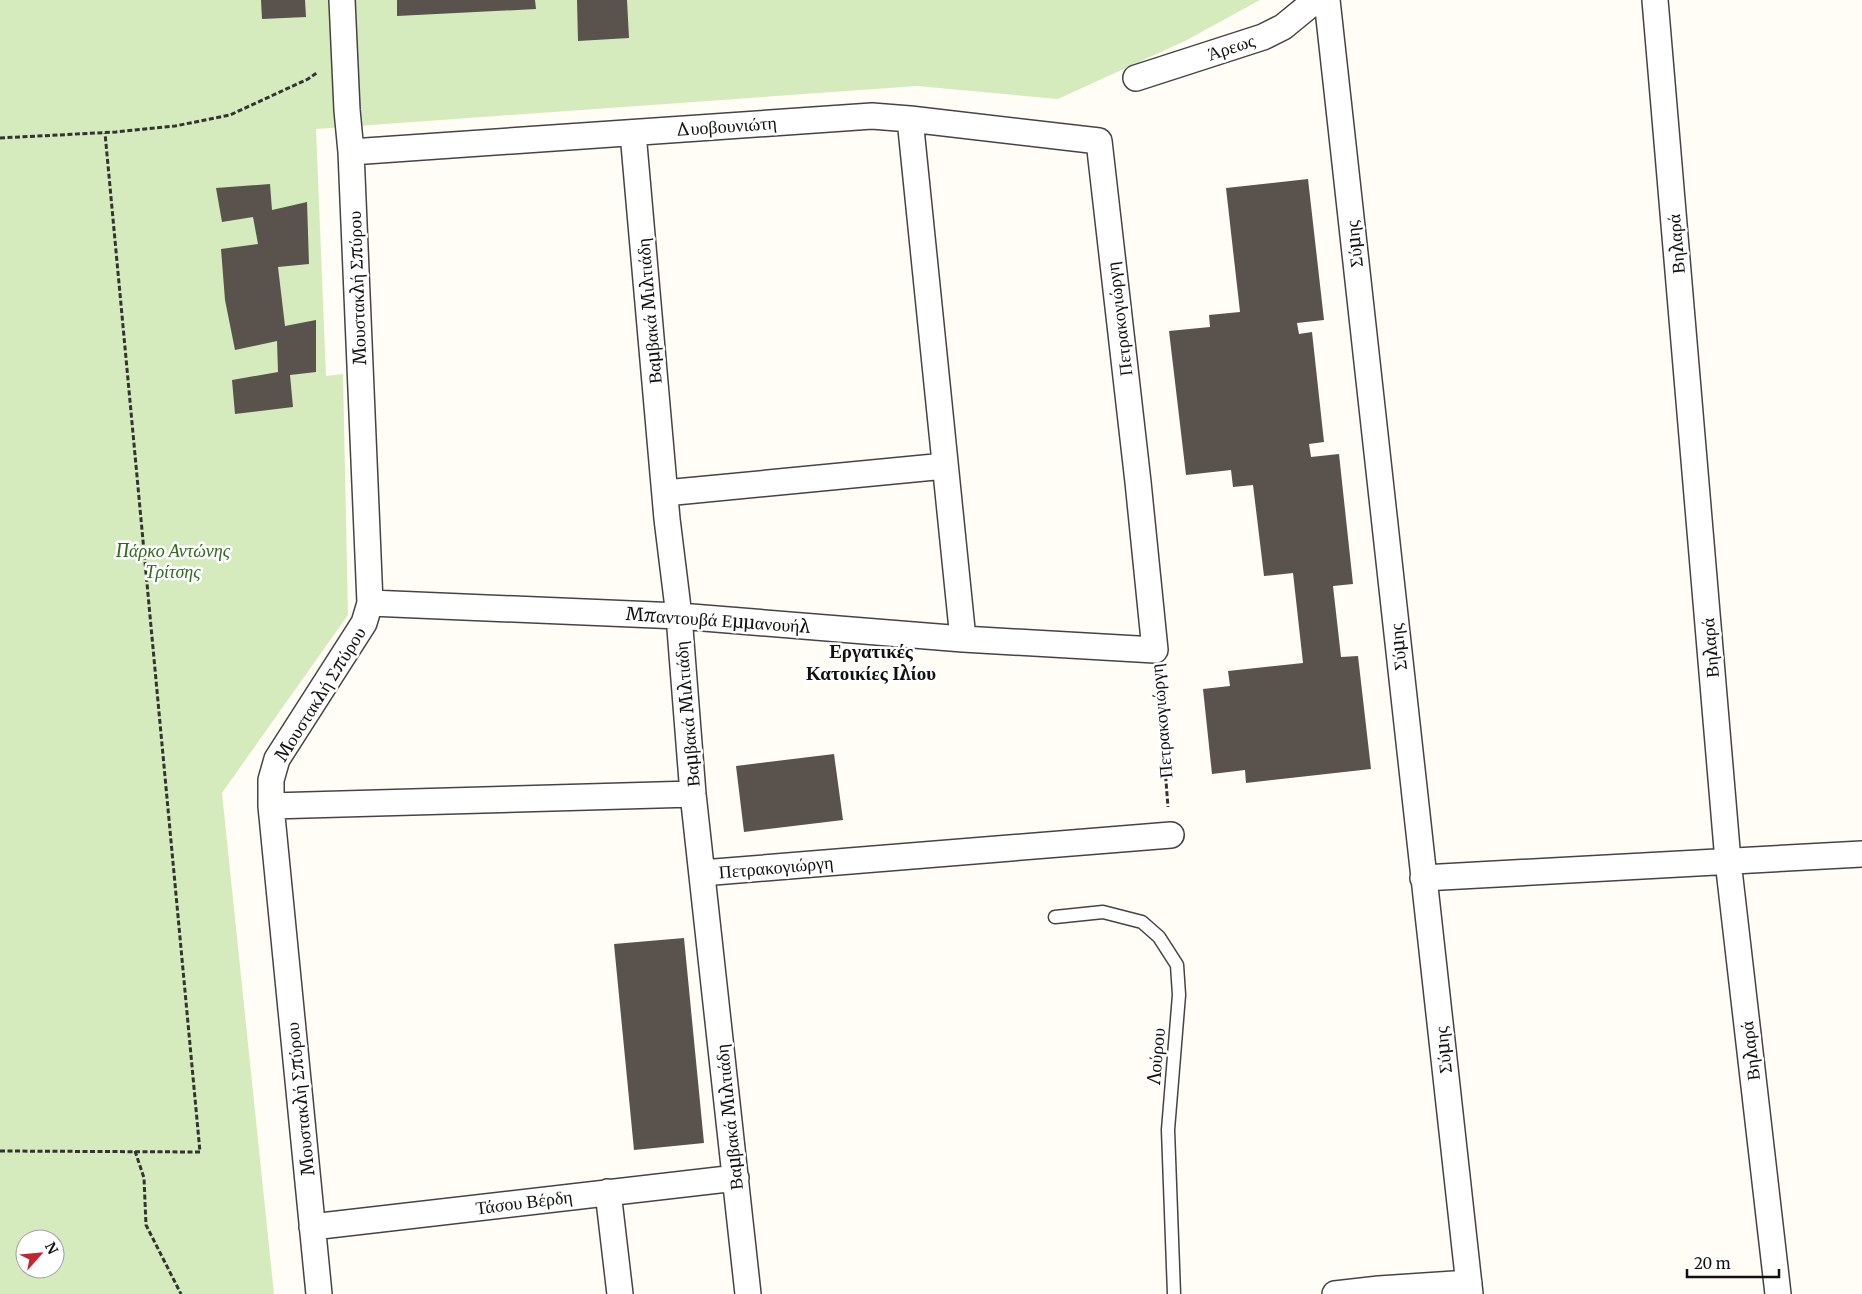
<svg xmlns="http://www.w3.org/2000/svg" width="1862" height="1294" viewBox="0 0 1862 1294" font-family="Merriweather,serif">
<rect width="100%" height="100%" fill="#fffdf5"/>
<path fill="#d5ebbd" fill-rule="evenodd" d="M0,0H1260L1185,41L1058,99L917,86L316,129L326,376L343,374L348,615L222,793L274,1294H0ZM25,1239H55V1269H25Z"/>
<path fill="#5a524d" d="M261,0H305L306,17L262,19Z
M397,0H535L536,9L397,16Z
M577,0H627L629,38L578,41Z
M1308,179L1324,320L1297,323L1299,334L1312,332L1324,442L1309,444L1311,457L1339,454L1353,584L1333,586L1341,657L1358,656L1371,769L1246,783L1245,770L1212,774L1203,689L1230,686L1228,671L1303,663L1293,573L1264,576L1253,485L1233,487L1231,470L1186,475L1169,331L1210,327L1209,315L1240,312L1226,188Z
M270,184L272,210L307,202L309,264L278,267L285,326L316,320V372L290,375L293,407L235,414L232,380L278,372L277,341L235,350L225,300L221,249L258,244L253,217L222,222L216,188Z
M834,754L843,820L744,832L736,766Z
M684,938L704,1143L634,1150L614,944Z"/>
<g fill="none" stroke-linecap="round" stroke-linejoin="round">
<defs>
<path id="lane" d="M1055,917L1103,912L1142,922L1159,937L1177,965L1179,995L1168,1130L1174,1294"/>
<path id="street" d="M1327,0L1470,1294
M1655,0L1728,861L1778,1294
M1136,78L1263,37L1283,27L1316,0
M910,119L963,639
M633,133L667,519L679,616L693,794L748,1294
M351,152L872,116L910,119L1099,141L1138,482L1155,650L963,639L679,616L370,603
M665,493L945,466
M271,806L693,794
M702,873L1171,835
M1423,878L1862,854
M608,1192L620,1294
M312,1227L736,1178
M319,1294L271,806V780L277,759L364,623L370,603L351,152L347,110L342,0
M1335,1294L1379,1289L1469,1283"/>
</defs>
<use href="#lane" stroke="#444" stroke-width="15"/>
<use href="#street" stroke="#444" stroke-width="28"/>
<path stroke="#333" stroke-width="3" stroke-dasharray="5 2.5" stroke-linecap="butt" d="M0,138L116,132L175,126L230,115L308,79L318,72
M1158,679L1168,807
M0,1151L200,1152L105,133
M135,1151L144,1178L146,1225L181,1294"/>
<use href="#lane" stroke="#fff" stroke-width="12"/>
<use href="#street" stroke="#fff" stroke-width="25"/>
</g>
<g text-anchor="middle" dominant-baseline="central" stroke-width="5" stroke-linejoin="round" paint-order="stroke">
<g font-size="18" fill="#111" stroke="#fff">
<text transform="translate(1231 47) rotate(-18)">Άρεως</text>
<text transform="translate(726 126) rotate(-4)">Δυοβουνιώτη</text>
<text transform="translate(1354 244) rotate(-96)">Σύμης</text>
<text transform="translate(1676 244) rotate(-95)">Βηλαρά</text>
<text transform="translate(357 288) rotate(-92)">Μουστακλή Σπύρου</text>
<text transform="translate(649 311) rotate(-95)">Βαμβακά Μιλτιάδη</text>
<text transform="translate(1119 319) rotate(-97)">Πετρακογιώργη</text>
<text transform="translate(718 620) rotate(4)">Μπαντουβά Εμμανουήλ</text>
<text transform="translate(1398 647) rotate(-96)">Σύμης</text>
<text transform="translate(1710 648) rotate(-95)">Βηλαρά</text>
<text transform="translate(320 694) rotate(-58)">Μουστακλή Σπύρου</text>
<text transform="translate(687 714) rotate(-95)">Βαμβακά Μιλτιάδη</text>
<text transform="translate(1161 721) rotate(-95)">Πετρακογιώργη</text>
<text transform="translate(776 867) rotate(-5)">Πετρακογιώργη</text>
<text transform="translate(1443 1050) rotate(-96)">Σύμης</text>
<text transform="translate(1750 1051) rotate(-97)">Βηλαρά</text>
<text transform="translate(1156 1056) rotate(-85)">Λούρου</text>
<text transform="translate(300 1099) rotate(-96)">Μουστακλή Σπύρου</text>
<text transform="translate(729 1117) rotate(-96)">Βαμβακά Μιλτιάδη</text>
<text transform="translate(524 1202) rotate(-7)">Τάσου Βέρδη</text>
</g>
<g font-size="18" font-style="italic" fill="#2f6b1f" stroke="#fff">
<text x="173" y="550">Πάρκο Αντώνης<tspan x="173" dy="21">Τρίτσης</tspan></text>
</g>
<g font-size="19" font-weight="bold" fill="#111" stroke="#fff">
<text x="871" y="651">Εργατικές<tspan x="871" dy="22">Κατοικίες Ιλίου</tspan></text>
</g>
</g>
<g transform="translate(40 1254) rotate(63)"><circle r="24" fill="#ffffff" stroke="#a0a0a0"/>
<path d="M0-4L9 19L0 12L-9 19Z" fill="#c4262e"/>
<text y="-8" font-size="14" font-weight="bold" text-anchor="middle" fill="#111111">N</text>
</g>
<path d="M1687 1269v8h92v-8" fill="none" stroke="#111111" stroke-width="2.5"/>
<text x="1694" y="1269" font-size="15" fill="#111111" stroke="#ffffff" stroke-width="4" paint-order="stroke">20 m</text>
</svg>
